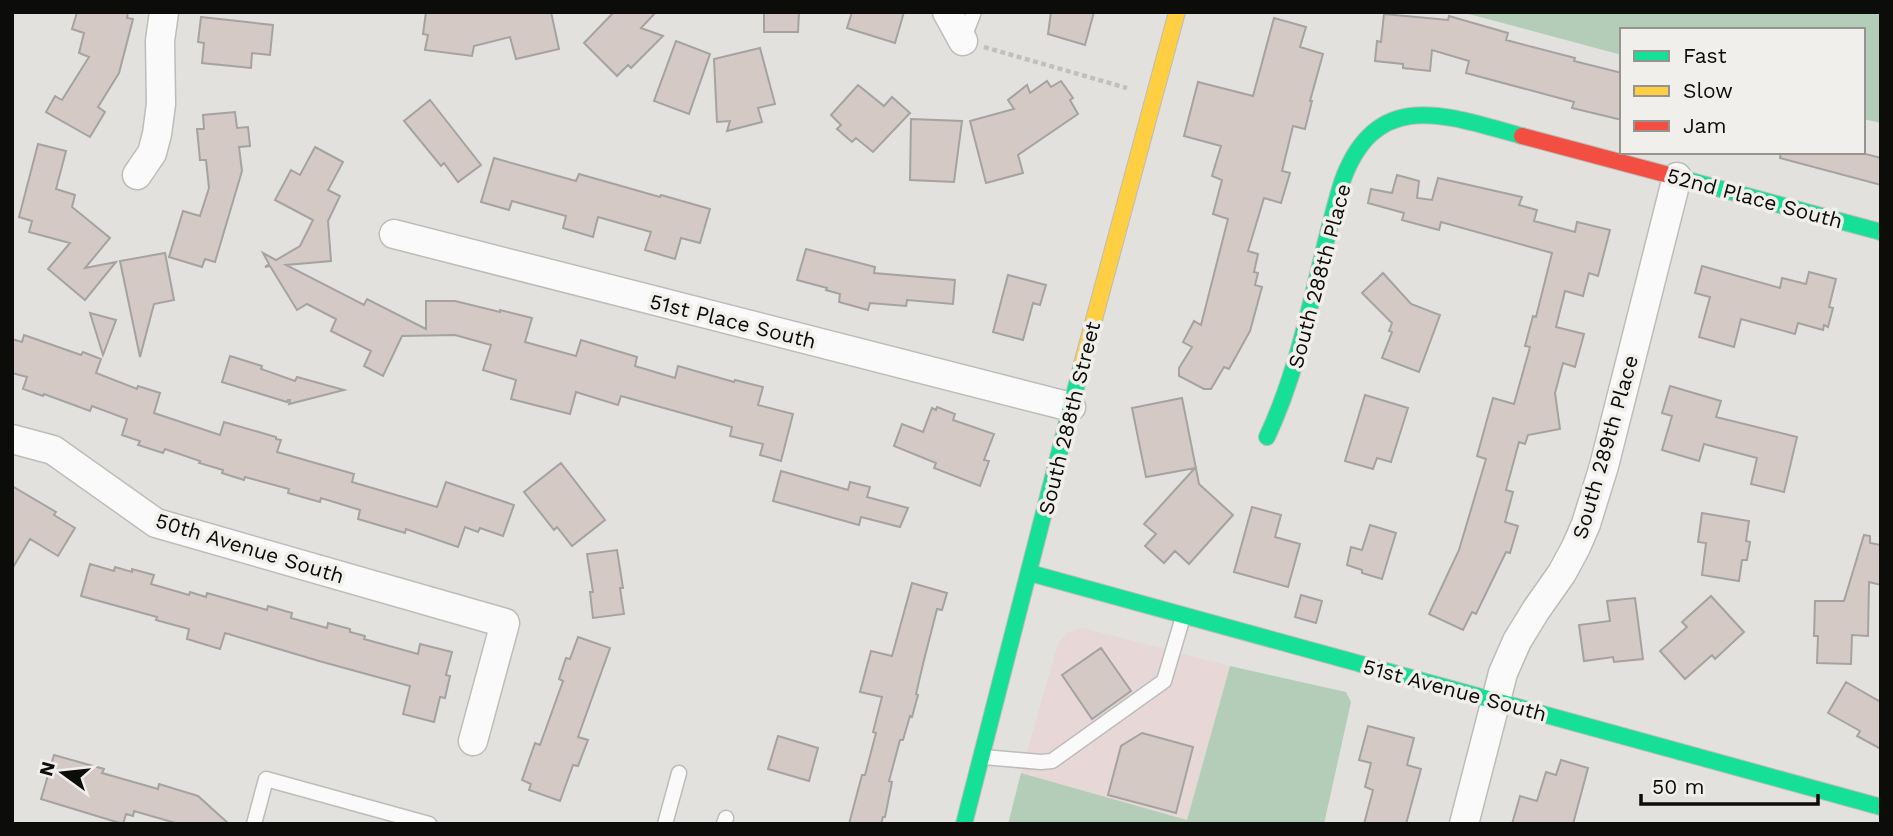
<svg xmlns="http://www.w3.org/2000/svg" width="1893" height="836" viewBox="0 0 1893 836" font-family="'Work Sans',sans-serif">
<rect width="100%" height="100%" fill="#e3e1de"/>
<path fill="#e7d8d7" d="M1083,628L1230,666L1187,820L1021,773L1058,643L1068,632Z"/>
<path fill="#b4cdb9" d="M1461,12H1881V123L1863,119V30H1622V55Z
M1230,666L1346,692L1351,702L1324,824H1008L1021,773L1187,820Z"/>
<path fill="#d5c9c6" stroke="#a4a3a2" stroke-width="2" d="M77,12H128L127,18L133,19L119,73L98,107L105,112L90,137L46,112L55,96L62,100L89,57L79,53L84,33L72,29Z
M426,12H551L559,49L516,59L510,37L474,46L472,56L425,50L428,35L423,34Z
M614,12H656L641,28L663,36L631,68L628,65L617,76L584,43Z
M764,12H799L798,32H764Z
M852,12H904L895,43L847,28Z
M1051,12H1094L1085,45L1048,34Z
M1384,14L1448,20L1449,16L1508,33L1506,40L1575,58L1574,61L1622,73V120L1572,108L1574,102L1466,73L1469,61L1432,50L1430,71L1403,68V64L1375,61L1377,41L1381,42Z
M201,17L273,25L270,55L252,53L251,68L202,63L204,43L198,42Z
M1274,18L1306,27L1300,47L1323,54L1310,101H1312L1305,129L1293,126L1282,171L1290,173L1281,203L1264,198L1248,251L1258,254L1254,272L1258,273L1255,285L1262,287L1250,331L1229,369L1224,367L1211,389H1204L1179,376V368L1192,347L1183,342L1194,321L1201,325L1228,219L1213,214L1222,180L1212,176L1221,146L1184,136L1198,82L1253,96Z
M676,41L710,54L689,114L654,101Z
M760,48L775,104L758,108L762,122L727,131L730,121L717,122L714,59Z
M1047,81L1051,87L1061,81L1073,98L1070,100L1078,114L1018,155L1023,173L986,183L970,121L1014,109L1008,100L1027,85L1030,93Z
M858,85L884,106L892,97L910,113L873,152L856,138L852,142L837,129L841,125L831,115Z
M430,100L481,165L458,182L444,163L441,166L404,121Z
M235,112L237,128L248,127L250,146L239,147L242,171L215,262L205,259L202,267L169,257L183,211L200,216L209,188L206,160H200L197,129H204L203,115Z
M911,119L962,121L954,182L910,180Z
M38,144L66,151L56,189L75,195L72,207L110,238L85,268L116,262L85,300L48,269L70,243L29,232L32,221L19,217Z
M315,147L343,162L328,190L340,196L328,221L331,261L286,265L364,305L367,299L426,329V301H455L500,312V310L532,318L525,342L576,356L581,340L637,357L635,366L675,378L678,366L734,382L735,380L763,387L758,405L793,414L781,461L760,455L763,444L730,436L732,427L621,396L618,405L576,392L570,414L511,399L516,380L483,370L491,345L455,335L402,336L383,376L364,366L371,351L331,331L336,319L307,304L297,310L270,266L265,267L269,264L263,253L276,260L300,246L313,220L275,200L291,170L300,175Z
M1781,152H1858L1881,158V185L1780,158Z
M494,158L576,181L579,174L660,197L661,195L710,209L700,243L681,238L675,259L645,250L651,232L598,217L593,237L563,228L566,216L512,201L509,210L481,202Z
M1397,175L1419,181L1417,198L1432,200L1438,178L1522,197L1519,205L1537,210L1534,221L1575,232L1577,222L1610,230L1598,276L1589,273L1583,296L1565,291L1556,327L1584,334L1575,367L1563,363L1555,393L1560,429L1528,435L1525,444L1519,442L1506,490L1513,492L1505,522L1518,526L1510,553L1506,552L1476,614L1472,612L1463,630L1429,614L1459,550L1486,459L1477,456L1493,398L1514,404L1530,347L1525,346L1533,316L1536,317L1552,253L1441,222L1439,230L1402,220L1404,213L1368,203L1371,189L1392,193Z
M806,249L875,267L874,273L955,280L953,304L907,300L906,306L870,303L868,310L839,302L840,294L826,290L827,288L797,280Z
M165,253L174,300L154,304L140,357L120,261Z
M1702,266L1780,288L1782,278L1806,284L1809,272L1836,279L1829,307L1833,308L1828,327L1824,325L1823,330L1798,323L1795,334L1741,319L1734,347L1699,337L1710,297L1695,293Z
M1383,273L1411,304L1440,315L1419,372L1382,358L1392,332L1389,331L1392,323L1362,293Z
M1008,275L1046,285L1040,305L1033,303L1023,340L993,332Z
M90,313L116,320L103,355Z
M24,335L81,355L83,352L101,359L96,373L137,389L138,386L160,393L154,413L220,435L224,422L276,437V439L281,440L277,452L354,474L352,482L437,507L446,482L514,505L503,536L480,528L478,532L465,527L458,547L406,529L405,533L358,519L360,510L321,498L320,502L288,493L289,489L245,477L244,480L222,473L223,470L199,463L200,461L165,449L163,453L138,445L140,441L122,435L127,419L92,406L90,411L44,394L43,396L23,389L27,377L12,373V339L22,342Z
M230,356L262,366L261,369L295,381L297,377L344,390L289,404L290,400H288L287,402L222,382Z
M1670,386L1721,401L1716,417L1797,437L1784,492L1751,484L1757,458L1704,444L1699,461L1662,450L1672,416L1662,413Z
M1365,395L1408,408L1391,462L1377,458L1373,469L1345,461Z
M1182,398L1199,484L1233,515L1189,564L1175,551L1164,563L1145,546L1156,534L1144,524L1195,468L1146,477L1132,408Z
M937,407L955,414L953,420L994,434L984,460L989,461L980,486L934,468L936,463L894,446L902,424L923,432L932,408L936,410Z
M561,463L605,520L572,546L557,527L554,530L524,492Z
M781,471L848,490L850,482L870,487L867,497L908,508L900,527L861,517L859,525L773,501Z
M12,486L56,512L54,515L75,528L58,556L30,539L12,569Z
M1252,507L1281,515L1275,537L1300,544L1288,587L1234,572Z
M1702,513L1749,521L1746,541L1750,542L1747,560H1742L1739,581L1702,575L1706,543L1698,542Z
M1370,525L1396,533L1382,579L1362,573V570L1347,565L1351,547L1362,550Z
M1864,535L1870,536V543L1881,545V585L1869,582L1868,636L1852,635L1851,664L1817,663L1818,636H1814L1815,601H1844Z
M617,550L623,588H620L624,614L593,618L590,592H593L587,554Z
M90,564L114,571L115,567L132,572V569L154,575L151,584L189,595L190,592L206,597L207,593L267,610L268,606L292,613L291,618L327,628L328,623L350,629V632L365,636L364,639L418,654L420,644L452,652L446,675L450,676L445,698L440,697L434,722L403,714L410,686L319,661L225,633L220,649L187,639L189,629L156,620L157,617L81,596Z
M912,583L947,593L942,610L937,609L923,664L916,694L918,695L912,717L910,716L903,740H900L889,781L892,782L885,817H883L881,824H849L862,775H865L876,733L873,732L882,697L860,692L871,651L892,656Z
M1301,595L1322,601L1316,623L1295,617Z
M1711,596L1744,632L1715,659L1712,655L1685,679L1660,651L1687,627L1682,622Z
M1635,598L1643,659L1614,662L1613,657L1584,661L1579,625L1610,621L1607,601Z
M578,637L610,648L578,737L588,740L578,766L573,765L560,801L529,790L531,784L522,780L535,743L540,745L563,681L559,679L566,658L570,659Z
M1101,648L1131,691L1092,719L1062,675Z
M1846,682L1879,701L1881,697V749L1857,736L1860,731L1828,713Z
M1368,726L1414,738L1407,765L1421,769L1406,824H1364L1373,790L1365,787L1371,763L1359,760Z
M1142,733L1193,747L1176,813L1108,795L1121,746Z
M778,736L818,748L809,781L768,769Z
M54,755L104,769L102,773L158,789L159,784L198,796L229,824H179L134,811L133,816L126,814L123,824L41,799Z
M1561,760L1588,768L1573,824H1512L1520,796L1537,801L1546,772L1556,775Z"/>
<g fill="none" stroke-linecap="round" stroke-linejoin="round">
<defs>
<path id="lane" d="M963,40L974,12
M983,757L1041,762L1052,761L1164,681L1183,617
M254,824L266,779L429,824
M665,824L679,773
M724,824L726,818"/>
<path id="street" d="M947,12L963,41
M137,175L152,153L157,134L161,104L160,41L164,12
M394,234L1071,407
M12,439L53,450L156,523L505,623L473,741
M1464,824L1503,673L1517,641L1536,610L1562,573L1576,547L1586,524L1604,466L1677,177"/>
<path id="fast" d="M1680,178L1881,232
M1267,437C1305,356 1316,267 1342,182C1376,87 1445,115 1522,136
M1030,573L1881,807
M964,824L1082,364"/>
<path id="slow" d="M1082,364L1177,12"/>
<path id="jam" d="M1522,136L1680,178"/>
</defs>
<use href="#lane" stroke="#bebcba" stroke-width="17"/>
<use href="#street" stroke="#bebcba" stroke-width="31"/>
<use href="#fast" stroke="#bebcba" stroke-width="18"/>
<use href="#slow" stroke="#bebcba" stroke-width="18"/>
<use href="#jam" stroke="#bebcba" stroke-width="18"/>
<path stroke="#c0c0bf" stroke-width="4.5" stroke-dasharray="5 3.5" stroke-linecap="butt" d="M984,47L1127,88"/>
<use href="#lane" stroke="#fbfafa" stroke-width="14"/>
<use href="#street" stroke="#fbfafa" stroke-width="28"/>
<use href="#fast" stroke="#16e098" stroke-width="16"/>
<use href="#slow" stroke="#ffcf43" stroke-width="16"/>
<use href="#jam" stroke="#f24e42" stroke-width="16"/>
</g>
<g text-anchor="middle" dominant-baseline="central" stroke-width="7" stroke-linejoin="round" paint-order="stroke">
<g font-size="21" fill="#0c0c0a" stroke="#f1efeb">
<text transform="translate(1755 198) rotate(15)">52nd Place South</text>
<text transform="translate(1319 276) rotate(-75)">South 288th Place</text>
<text transform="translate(733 321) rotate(14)">51st Place South</text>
<text transform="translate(1069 418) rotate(-76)">South 288th Street</text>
<text transform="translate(1605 447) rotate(-74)">South 289th Place</text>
<text transform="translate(250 548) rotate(17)">50th Avenue South</text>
<text transform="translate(1455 690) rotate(15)">51st Avenue South</text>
</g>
</g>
<rect width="1893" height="836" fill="none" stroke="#0c0c0a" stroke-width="28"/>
<rect x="1620" y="28" width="245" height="126" fill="#f1efeb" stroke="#959491" stroke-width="2"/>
<rect x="1634" y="51" width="35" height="10" fill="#16e098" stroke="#959491" stroke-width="2"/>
<text x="1683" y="63" font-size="21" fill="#0c0c0a">Fast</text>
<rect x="1634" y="86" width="35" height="10" fill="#ffcf43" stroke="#959491" stroke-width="2"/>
<text x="1683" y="98" font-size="21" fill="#0c0c0a">Slow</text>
<rect x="1634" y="121" width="35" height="10" fill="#f24e42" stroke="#959491" stroke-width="2"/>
<text x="1683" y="133" font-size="21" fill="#0c0c0a">Jam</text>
<g transform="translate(63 773) rotate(285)" stroke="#f1efeb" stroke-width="5" paint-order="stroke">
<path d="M0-5L12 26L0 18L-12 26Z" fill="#0c0c0a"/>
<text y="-10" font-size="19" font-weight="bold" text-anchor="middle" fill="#0c0c0a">N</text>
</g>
<path d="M1641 794v10h177v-10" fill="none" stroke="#0c0c0a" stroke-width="3.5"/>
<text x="1652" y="794" font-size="21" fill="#0c0c0a" stroke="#f1efeb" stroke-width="5" paint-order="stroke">50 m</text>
</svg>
